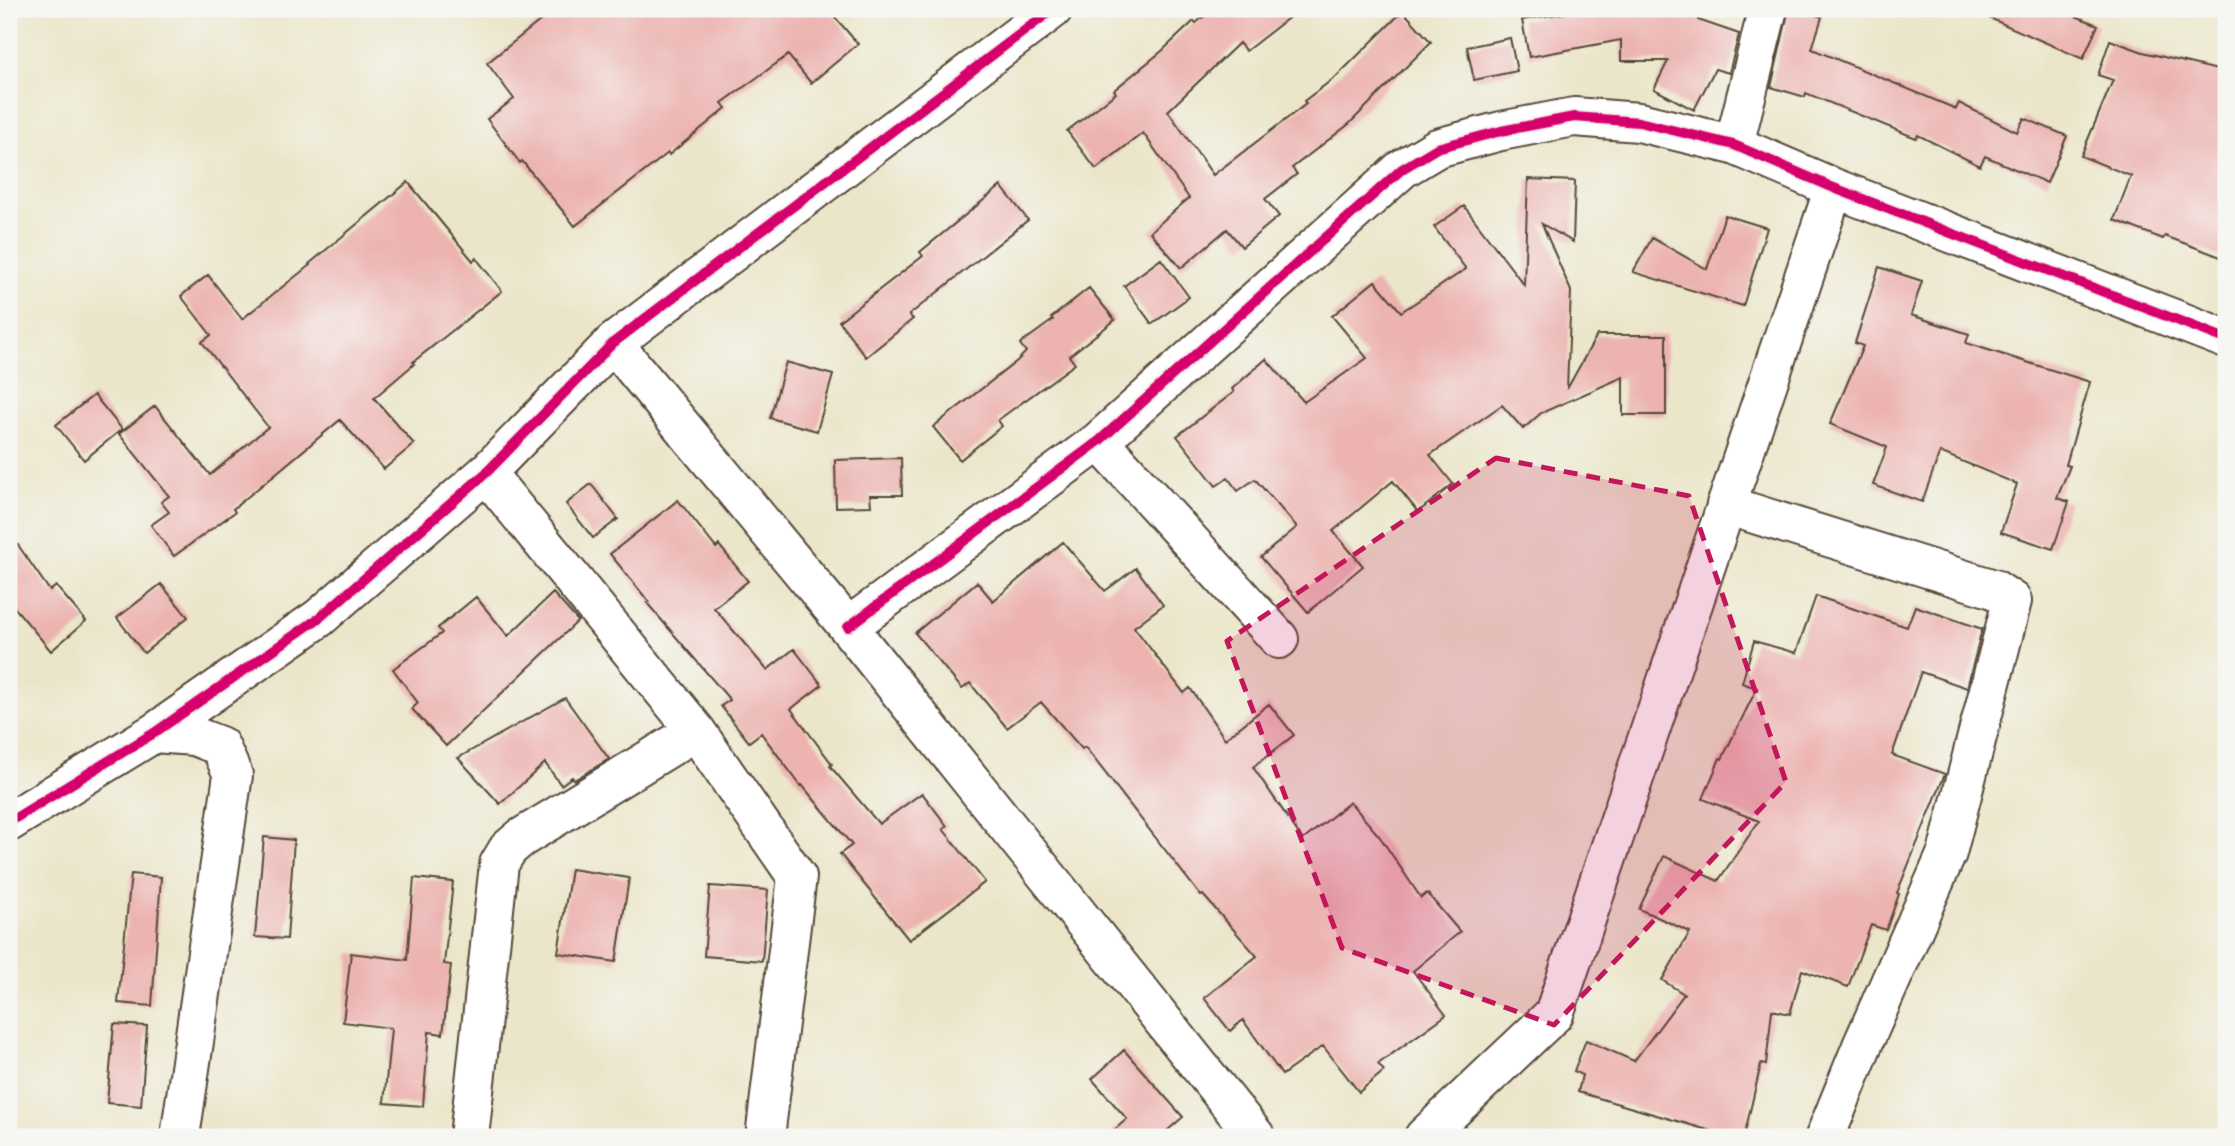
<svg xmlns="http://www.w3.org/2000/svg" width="2235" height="1146" viewBox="0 0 2235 1146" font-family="'Indie Flower',sans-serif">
  <rect width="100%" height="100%" fill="#f6f6f2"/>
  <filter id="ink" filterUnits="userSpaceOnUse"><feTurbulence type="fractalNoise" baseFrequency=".0143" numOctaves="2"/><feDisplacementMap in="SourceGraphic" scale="14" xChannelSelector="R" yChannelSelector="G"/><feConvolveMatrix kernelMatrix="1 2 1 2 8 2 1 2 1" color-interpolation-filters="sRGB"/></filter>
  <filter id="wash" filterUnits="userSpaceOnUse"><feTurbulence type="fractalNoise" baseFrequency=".00686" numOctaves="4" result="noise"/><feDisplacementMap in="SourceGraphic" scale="28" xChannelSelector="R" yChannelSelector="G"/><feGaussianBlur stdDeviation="1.57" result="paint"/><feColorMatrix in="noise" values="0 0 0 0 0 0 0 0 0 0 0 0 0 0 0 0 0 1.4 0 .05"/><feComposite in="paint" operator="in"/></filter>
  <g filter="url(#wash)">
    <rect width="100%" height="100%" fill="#ebe6ca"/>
    <g id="blocks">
      <!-- building -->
      <path fill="#ecb3b0" d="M 555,9 L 828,9 L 858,44 L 811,83 L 788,55 L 722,103 L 726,108 L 669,155 L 668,153 L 575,226 L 522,161 L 520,163 L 487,119 L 514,99 L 487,63 Z
        M 1211,9 L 1300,9 L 1246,51 L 1239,43 L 1168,111 L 1213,175 L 1306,104 L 1304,101 L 1337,76 L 1403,11 L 1431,42 L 1349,124 L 1292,168 L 1297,174 L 1265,199 L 1279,216 L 1242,247 L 1227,229 L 1181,268 L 1150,232 L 1189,198 L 1143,133 L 1096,169 L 1067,131 L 1116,93 L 1114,90 L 1162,51 L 1194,21 L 1196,23 L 1212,10 Z
        M 1589,9 L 1697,9 L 1698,20 L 1739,34 L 1729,73 L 1715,69 L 1694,110 L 1654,89 L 1668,61 L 1621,61 L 1621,40 L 1529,57 L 1522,20 Z
        M 1789,9 L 1797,9 L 1822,17 L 1812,49 L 1956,109 L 1959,103 L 2017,132 L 2024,118 L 2067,136 L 2047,183 L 1985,156 L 1980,166 L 1918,135 L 1916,138 L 1806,93 L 1805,97 L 1771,87 Z
        M 1969,9 L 2058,9 L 2098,25 L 2083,59 Z
        M 1510,38 L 1517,71 L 1474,80 L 1467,47 Z
        M 2110,40 L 2143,52 L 2226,72 L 2226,259 L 2165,236 L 2163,239 L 2114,220 L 2131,176 L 2081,156 L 2113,80 L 2098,75 Z
        M 1528,179 L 1575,181 L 1573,242 L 1542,224 L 1571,291 L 1567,389 L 1597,335 L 1666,335 L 1666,415 L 1623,415 L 1623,377 L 1541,413 L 1523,429 L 1502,405 L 1430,455 L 1453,484 L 1418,512 L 1393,481 L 1333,531 L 1363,566 L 1308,612 L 1261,557 L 1297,527 L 1255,479 L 1238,491 L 1228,478 L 1216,486 L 1177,436 L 1234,392 L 1232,389 L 1266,359 L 1304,402 L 1367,358 L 1332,316 L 1375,281 L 1401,312 L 1466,269 L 1434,227 L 1464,206 L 1524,285 Z
        M 408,182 L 473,261 L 476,258 L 502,291 L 413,362 L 414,364 L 374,398 L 414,444 L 384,469 L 340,420 L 233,509 L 235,512 L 174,556 L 151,525 L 169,512 L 161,502 L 169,496 L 119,434 L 155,406 L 210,475 L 268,427 L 202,342 L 211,335 L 181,296 L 208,275 L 242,319 L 310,265 L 309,264 Z
        M 1001,186 L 1028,220 L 909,315 L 913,319 L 866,357 L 839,321 L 923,256 L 920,252 Z
        M 1725,215 L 1767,228 L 1743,306 L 1633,272 L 1652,238 L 1707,269 Z
        M 1161,259 L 1189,297 L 1152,324 L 1124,286 Z
        M 1879,267 L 1922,281 L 1911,315 L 1969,334 L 1966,343 L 2090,382 L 2066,465 L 2070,466 L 2057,498 L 2069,502 L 2053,549 L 2001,532 L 2017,484 L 1940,452 L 1922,502 L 1873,485 L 1887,447 L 1830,424 L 1863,346 L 1855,343 Z
        M 1089,288 L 1115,320 L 1069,356 L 1075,364 L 998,420 L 1002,426 L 960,460 L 933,427 L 1017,361 L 1026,352 L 1020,344 L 1053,320 L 1051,318 Z
        M 786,362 L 833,375 L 817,431 L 770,418 Z
        M 94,395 L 122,429 L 84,460 L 56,425 Z
        M 901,458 L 902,495 L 870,495 L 871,506 L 836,507 L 835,460 Z
        M 591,484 L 618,519 L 593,538 L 566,504 Z
        M 678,500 L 716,548 L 719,545 L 748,581 L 714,608 L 767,670 L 794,649 L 822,685 L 791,709 L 832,764 L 830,766 L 879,824 L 922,793 L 947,826 L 943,829 L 985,882 L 909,940 L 840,854 L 852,845 L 802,785 L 801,786 L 761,733 L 749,742 L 721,706 L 730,700 L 647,603 L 649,602 L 610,554 Z
        M 9,532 L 50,591 L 56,586 L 86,621 L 51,651 L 9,601 Z
        M 1063,542 L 1105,591 L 1136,568 L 1163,605 L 1134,627 L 1184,693 L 1190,688 L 1225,739 L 1269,704 L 1294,735 L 1253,767 L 1303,840 L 1350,802 L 1380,837 L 1421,898 L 1427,893 L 1460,932 L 1413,971 L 1446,1015 L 1378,1064 L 1384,1071 L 1359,1092 L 1323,1046 L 1282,1075 L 1243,1020 L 1230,1031 L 1204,998 L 1257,956 L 1203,895 L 1201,896 L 1085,747 L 1082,749 L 1041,702 L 1007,728 L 970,683 L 962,689 L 915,633 L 977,582 L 993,601 Z
        M 161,584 L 188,617 L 144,653 L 117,618 Z
        M 553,593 L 578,621 L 446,746 L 412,709 L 418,703 L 393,669 L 442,633 L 438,628 L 476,597 L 508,636 Z
        M 1816,596 L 1907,627 L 1915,606 L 1982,629 L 1967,688 L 1921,672 L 1892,755 L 1945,774 L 1897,893 L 1899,894 L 1886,930 L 1871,925 L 1848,987 L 1802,970 L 1790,1014 L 1772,1010 L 1766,1065 L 1761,1064 L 1744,1137 L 1709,1137 L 1711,1131 L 1578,1092 L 1582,1075 L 1574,1071 L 1586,1040 L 1634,1061 L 1684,994 L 1662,980 L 1690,932 L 1639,909 L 1664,856 L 1718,881 L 1759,821 L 1703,799 L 1720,758 L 1722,759 L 1757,688 L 1742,683 L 1754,641 L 1796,653 Z
        M 565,698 L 609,759 L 574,780 L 572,777 L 561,785 L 545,763 L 500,804 L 458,758 Z
        M 264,837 L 294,840 L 287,939 L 255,937 Z
        M 571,869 L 629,878 L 616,962 L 558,953 Z
        M 131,874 L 161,877 L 152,1006 L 118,1003 Z
        M 414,878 L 453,882 L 444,964 L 451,965 L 443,1034 L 429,1032 L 423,1106 L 384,1103 L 391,1028 L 343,1022 L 351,953 L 407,960 Z
        M 710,886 L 768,890 L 762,961 L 704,956 Z
        M 114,1024 L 147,1026 L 141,1106 L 107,1103 Z
        M 1124,1050 L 1183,1117 L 1160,1137 L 1106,1137 L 1127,1119 L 1092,1079 Z"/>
    </g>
  </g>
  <g filter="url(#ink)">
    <use href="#blocks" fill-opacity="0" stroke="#554638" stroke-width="2"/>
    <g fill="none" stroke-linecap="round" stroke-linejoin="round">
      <defs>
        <path id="street" d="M 1734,145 L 1768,9
          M 613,343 L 848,627 L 1256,1137
          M 1099,441 L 1279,639
          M 486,473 L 696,731 L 797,877 L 765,1137
          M 1726,505 L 1994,589 L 2012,601 L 1947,853 L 1862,1046 L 1825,1137
          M 848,627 L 1099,441 L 1402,169 L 1437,148 L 1501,131 L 1574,117 L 1639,122 L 1734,145 L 1834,188 L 2226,339
          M 154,733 L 194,736 L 220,746 L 233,775 L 180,1137
          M 9,822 L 154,733 L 319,618 L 486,473 L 613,343 L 1053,9
          M 469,1137 L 499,864 L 508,849 L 521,838 L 696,731
          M 1424,1137 L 1554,1014 L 1834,188"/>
      </defs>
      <!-- street casing -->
      <use href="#street" stroke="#554638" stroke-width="42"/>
      <!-- street -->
      <use href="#street" stroke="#fff" stroke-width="38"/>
      <defs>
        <path id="cycleway" d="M 848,627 L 1099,441 L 1402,169 L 1437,148 L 1501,131 L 1574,117 L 1639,122 L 1734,145 L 1834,188 L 2226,339
          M 9,822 L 154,733 L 319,618 L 486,473 L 613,343 L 1053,9"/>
      </defs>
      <!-- cycleway casing -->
      <use href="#cycleway" stroke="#f6f6f2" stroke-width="15"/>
      <!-- cycleway -->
      <use href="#cycleway" stroke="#d6006c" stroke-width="10"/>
    </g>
  </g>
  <!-- marked area -->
  <path fill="#c2185b" fill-opacity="0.2" stroke="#c2185b" stroke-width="5" stroke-dasharray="14 9" stroke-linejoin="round" d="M 1496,458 L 1689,496 L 1786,782 L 1554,1025 L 1342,948 L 1227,641 Z"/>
  <!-- margin -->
  <rect width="2235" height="1146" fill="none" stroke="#f6f6f2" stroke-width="35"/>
</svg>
